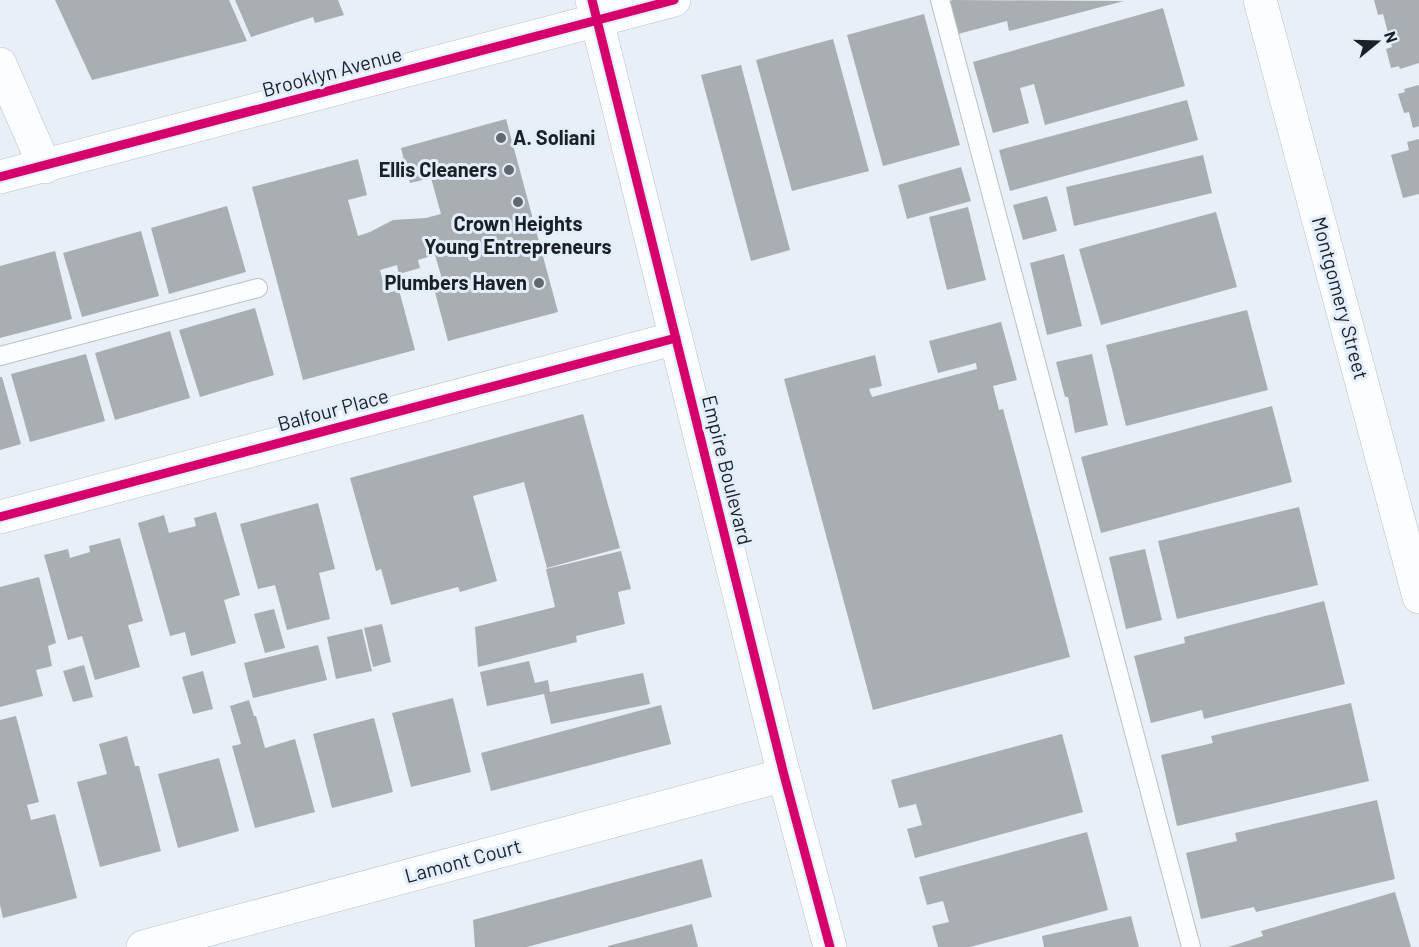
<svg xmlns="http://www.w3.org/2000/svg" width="1419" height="947" viewBox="0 0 1419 947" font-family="Barlow,sans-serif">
  <rect width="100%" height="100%" fill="#e8eff6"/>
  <!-- building -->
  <path fill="#a9aeb3" d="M 55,0 L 229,0 L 247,41 L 92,80 Z
    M 235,0 L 338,0 L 344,15 L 315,23 L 313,17 L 251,37 Z
    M 1374,0 L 1419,0 L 1419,63 L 1400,69 L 1399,66 L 1391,68 L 1386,49 L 1392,47 L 1387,29 L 1383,14 L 1378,15 Z
    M 950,1 L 953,0 L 1124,1 L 1009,31 L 1007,21 L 958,34 Z
    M 1163,8 L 1185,86 L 1045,125 L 1034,84 L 1020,88 L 1029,123 L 993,133 L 973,62 Z
    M 924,14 L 960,145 L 883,166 L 847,35 Z
    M 833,39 L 869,171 L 792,191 L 756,60 Z
    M 741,65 L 790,250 L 751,261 L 701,75 Z
    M 1419,85 L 1419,126 L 1413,128 L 1409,112 L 1404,113 L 1398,94 L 1405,92 L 1404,89 Z
    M 1187,100 L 1198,140 L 1010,191 L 999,150 Z
    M 506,119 L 558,312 L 448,341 L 432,281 L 442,279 L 435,255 L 418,260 L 420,268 L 399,274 L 397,265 L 380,270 L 386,293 L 399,290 L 415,350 L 303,380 L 252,187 L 358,159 L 367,195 L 348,200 L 358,236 L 370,232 L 393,220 L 426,218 L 441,214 L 431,178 L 410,183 L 401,148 Z
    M 1419,139 L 1419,194 L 1403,198 L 1391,155 L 1409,150 L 1407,142 Z
    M 1203,155 L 1212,193 L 1074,226 L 1066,187 Z
    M 961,167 L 971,201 L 907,219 L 898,185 Z
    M 1047,196 L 1057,231 L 1023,240 L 1013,205 Z
    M 227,206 L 246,272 L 169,294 L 151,228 Z
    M 968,207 L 986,280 L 947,290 L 929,217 Z
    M 1216,212 L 1237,287 L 1101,325 L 1079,249 Z
    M 141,231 L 159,296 L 82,317 L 63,253 Z
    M 55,251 L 72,319 L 0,338 L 0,266 Z
    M 1064,254 L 1082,326 L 1047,335 L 1030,263 Z
    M 255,308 L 274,375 L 200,397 L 179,330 Z
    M 1247,310 L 1268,390 L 1126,426 L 1106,345 Z
    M 1001,322 L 1017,380 L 993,386 L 999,410 L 1003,409 L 1070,657 L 873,710 L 784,379 L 875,355 L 882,386 L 869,389 L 872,397 L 977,369 L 976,363 L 938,373 L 929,341 Z
    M 170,331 L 190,398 L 115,420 L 95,353 Z
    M 86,354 L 105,421 L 30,442 L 11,374 Z
    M 1092,354 L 1108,425 L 1075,433 L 1068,397 L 1065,397 L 1056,362 Z
    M 0,377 L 2,377 L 21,444 L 0,450 Z
    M 1272,406 L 1292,482 L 1101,533 L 1081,457 Z
    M 583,414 L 620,548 L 547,568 L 524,482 L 473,496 L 497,581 L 460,592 L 458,587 L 391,605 L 381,569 L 376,571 L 350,478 Z
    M 318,503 L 335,569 L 319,573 L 330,619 L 287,630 L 275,585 L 258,589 L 240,524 Z
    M 1299,507 L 1318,585 L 1177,619 L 1158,541 Z
    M 216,512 L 240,595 L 224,600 L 236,643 L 191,656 L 185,632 L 170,636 L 138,523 L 164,515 L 169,533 L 196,526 L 194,518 Z
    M 120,538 L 143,621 L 128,625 L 140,667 L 95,680 L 82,636 L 68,640 L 44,555 L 68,549 L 70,558 L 90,552 L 89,546 Z
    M 1145,549 L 1162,620 L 1126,629 L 1109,557 Z
    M 621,551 L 631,589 L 618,592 L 625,624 L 576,636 L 577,642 L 478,667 L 475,627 L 555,607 L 546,569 Z
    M 39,577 L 56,643 L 48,646 L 52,666 L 36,670 L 43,696 L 0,707 L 0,587 Z
    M 1324,601 L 1345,684 L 1204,719 L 1202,710 L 1151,723 L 1134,656 L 1185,643 L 1184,637 Z
    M 274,609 L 285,648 L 265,653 L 254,614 Z
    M 382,624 L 391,662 L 373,667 L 364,628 Z
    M 362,629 L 372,671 L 336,679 L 327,637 Z
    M 318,645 L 327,680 L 253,698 L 244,663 Z
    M 529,661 L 535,683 L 548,680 L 550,692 L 643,673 L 650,704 L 551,724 L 544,694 L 487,706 L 480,672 Z
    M 84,665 L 93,697 L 73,702 L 63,671 Z
    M 203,671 L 213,709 L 193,714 L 182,677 Z
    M 453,698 L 471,772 L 411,787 L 392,713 Z
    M 249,700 L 254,716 L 256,716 L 265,748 L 295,739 L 315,812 L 255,828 L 232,746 L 241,744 L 230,706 Z
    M 1351,703 L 1369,781 L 1177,826 L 1161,755 L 1213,743 L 1211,736 Z
    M 661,705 L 671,744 L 491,791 L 481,753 Z
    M 16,716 L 39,802 L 27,805 L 31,820 L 55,814 L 77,898 L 3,918 L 0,905 L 0,720 Z
    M 374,718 L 393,792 L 332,808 L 313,734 Z
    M 1062,734 L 1083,812 L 915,858 L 907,829 L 922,825 L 916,804 L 899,808 L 891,780 Z
    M 127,736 L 135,766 L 139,766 L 161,851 L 100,867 L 77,782 L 107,774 L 99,744 Z
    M 219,758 L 239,831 L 178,848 L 158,774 Z
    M 1377,800 L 1395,879 L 1256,912 L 1254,907 L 1201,919 L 1186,853 L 1237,841 L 1235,833 Z
    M 1087,832 L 1108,910 L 970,947 L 938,947 L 932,926 L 949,922 L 943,901 L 927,905 L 919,877 Z
    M 702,859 L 712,897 L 527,947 L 475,947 L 473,920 Z
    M 1395,892 L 1411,947 L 1228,947 L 1263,936 L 1261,931 Z
    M 1131,916 L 1139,947 L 1044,947 L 1042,936 Z
    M 692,924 L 698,947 L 608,947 L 608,946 Z"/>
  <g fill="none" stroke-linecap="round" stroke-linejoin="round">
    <defs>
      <path id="service" d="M 940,0 L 1191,947
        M 0,356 L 258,288"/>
      <path id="minor" d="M 1260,0 L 1419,597
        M 0,64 L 45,167
        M 0,177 L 674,0
        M 0,517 L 676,338
        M 143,947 L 784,775"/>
      <path id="secondary" d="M 592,0 L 784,775 L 830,947"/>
    </defs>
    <!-- service casing -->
    <use href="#service" stroke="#bbc0c6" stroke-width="20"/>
    <!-- minor casing -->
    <use href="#minor" stroke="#bbc0c6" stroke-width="34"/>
    <!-- secondary casing -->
    <use href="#secondary" stroke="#bbc0c6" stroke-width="34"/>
    <!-- service -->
    <use href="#service" stroke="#fcfdfe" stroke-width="18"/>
    <!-- minor -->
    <use href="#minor" stroke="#fcfdfe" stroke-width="33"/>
    <!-- secondary -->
    <use href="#secondary" stroke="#fcfdfe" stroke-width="33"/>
    <defs>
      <path id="cycleway" d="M 592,0 L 784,775 L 830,947
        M 0,177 L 674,0
        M 0,517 L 676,338"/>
    </defs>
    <!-- cycleway casing -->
    <use href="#cycleway" stroke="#e2eefc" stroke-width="13"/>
    <!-- cycleway -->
    <use href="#cycleway" stroke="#d6006c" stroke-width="9"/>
  </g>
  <!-- markers -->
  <g fill="#63686e" stroke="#e2eefc" stroke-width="2">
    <circle cx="501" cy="138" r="6"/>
    <circle cx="509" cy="170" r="6"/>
    <circle cx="518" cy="202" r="6"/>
    <circle cx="539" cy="283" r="6"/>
  </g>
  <g text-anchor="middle" stroke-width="6" stroke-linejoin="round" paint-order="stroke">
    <!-- street labels -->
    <g font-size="20" fill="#1b2025" stroke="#e2eefc">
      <text transform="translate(332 72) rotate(-15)" y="7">Brooklyn Avenue</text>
      <text transform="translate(1340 298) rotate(75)" y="7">Montgomery Street</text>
      <text transform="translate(333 410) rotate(-15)" y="7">Balfour Place</text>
      <text transform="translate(727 470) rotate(76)" y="7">Empire Boulevard</text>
      <text transform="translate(463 861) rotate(-15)" y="7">Lamont Court</text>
    </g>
    <!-- poi labels -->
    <g font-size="20" font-weight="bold" fill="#1b2025" stroke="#e2eefc" text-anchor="end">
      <text x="513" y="145" text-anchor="start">A. Soliani</text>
      <text x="497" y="177">Ellis Cleaners</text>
      <text x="518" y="231" text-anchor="middle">Crown Heights<tspan x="518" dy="23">Young Entrepreneurs</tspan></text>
      <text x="527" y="290">Plumbers Haven</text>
    </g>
  </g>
  <!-- north arrow -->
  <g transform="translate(1377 42) rotate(71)" stroke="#e2eefc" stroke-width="4.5" paint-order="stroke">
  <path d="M0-4.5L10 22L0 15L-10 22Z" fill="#1b2025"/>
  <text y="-9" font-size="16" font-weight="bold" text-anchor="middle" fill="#1b2025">N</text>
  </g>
</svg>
